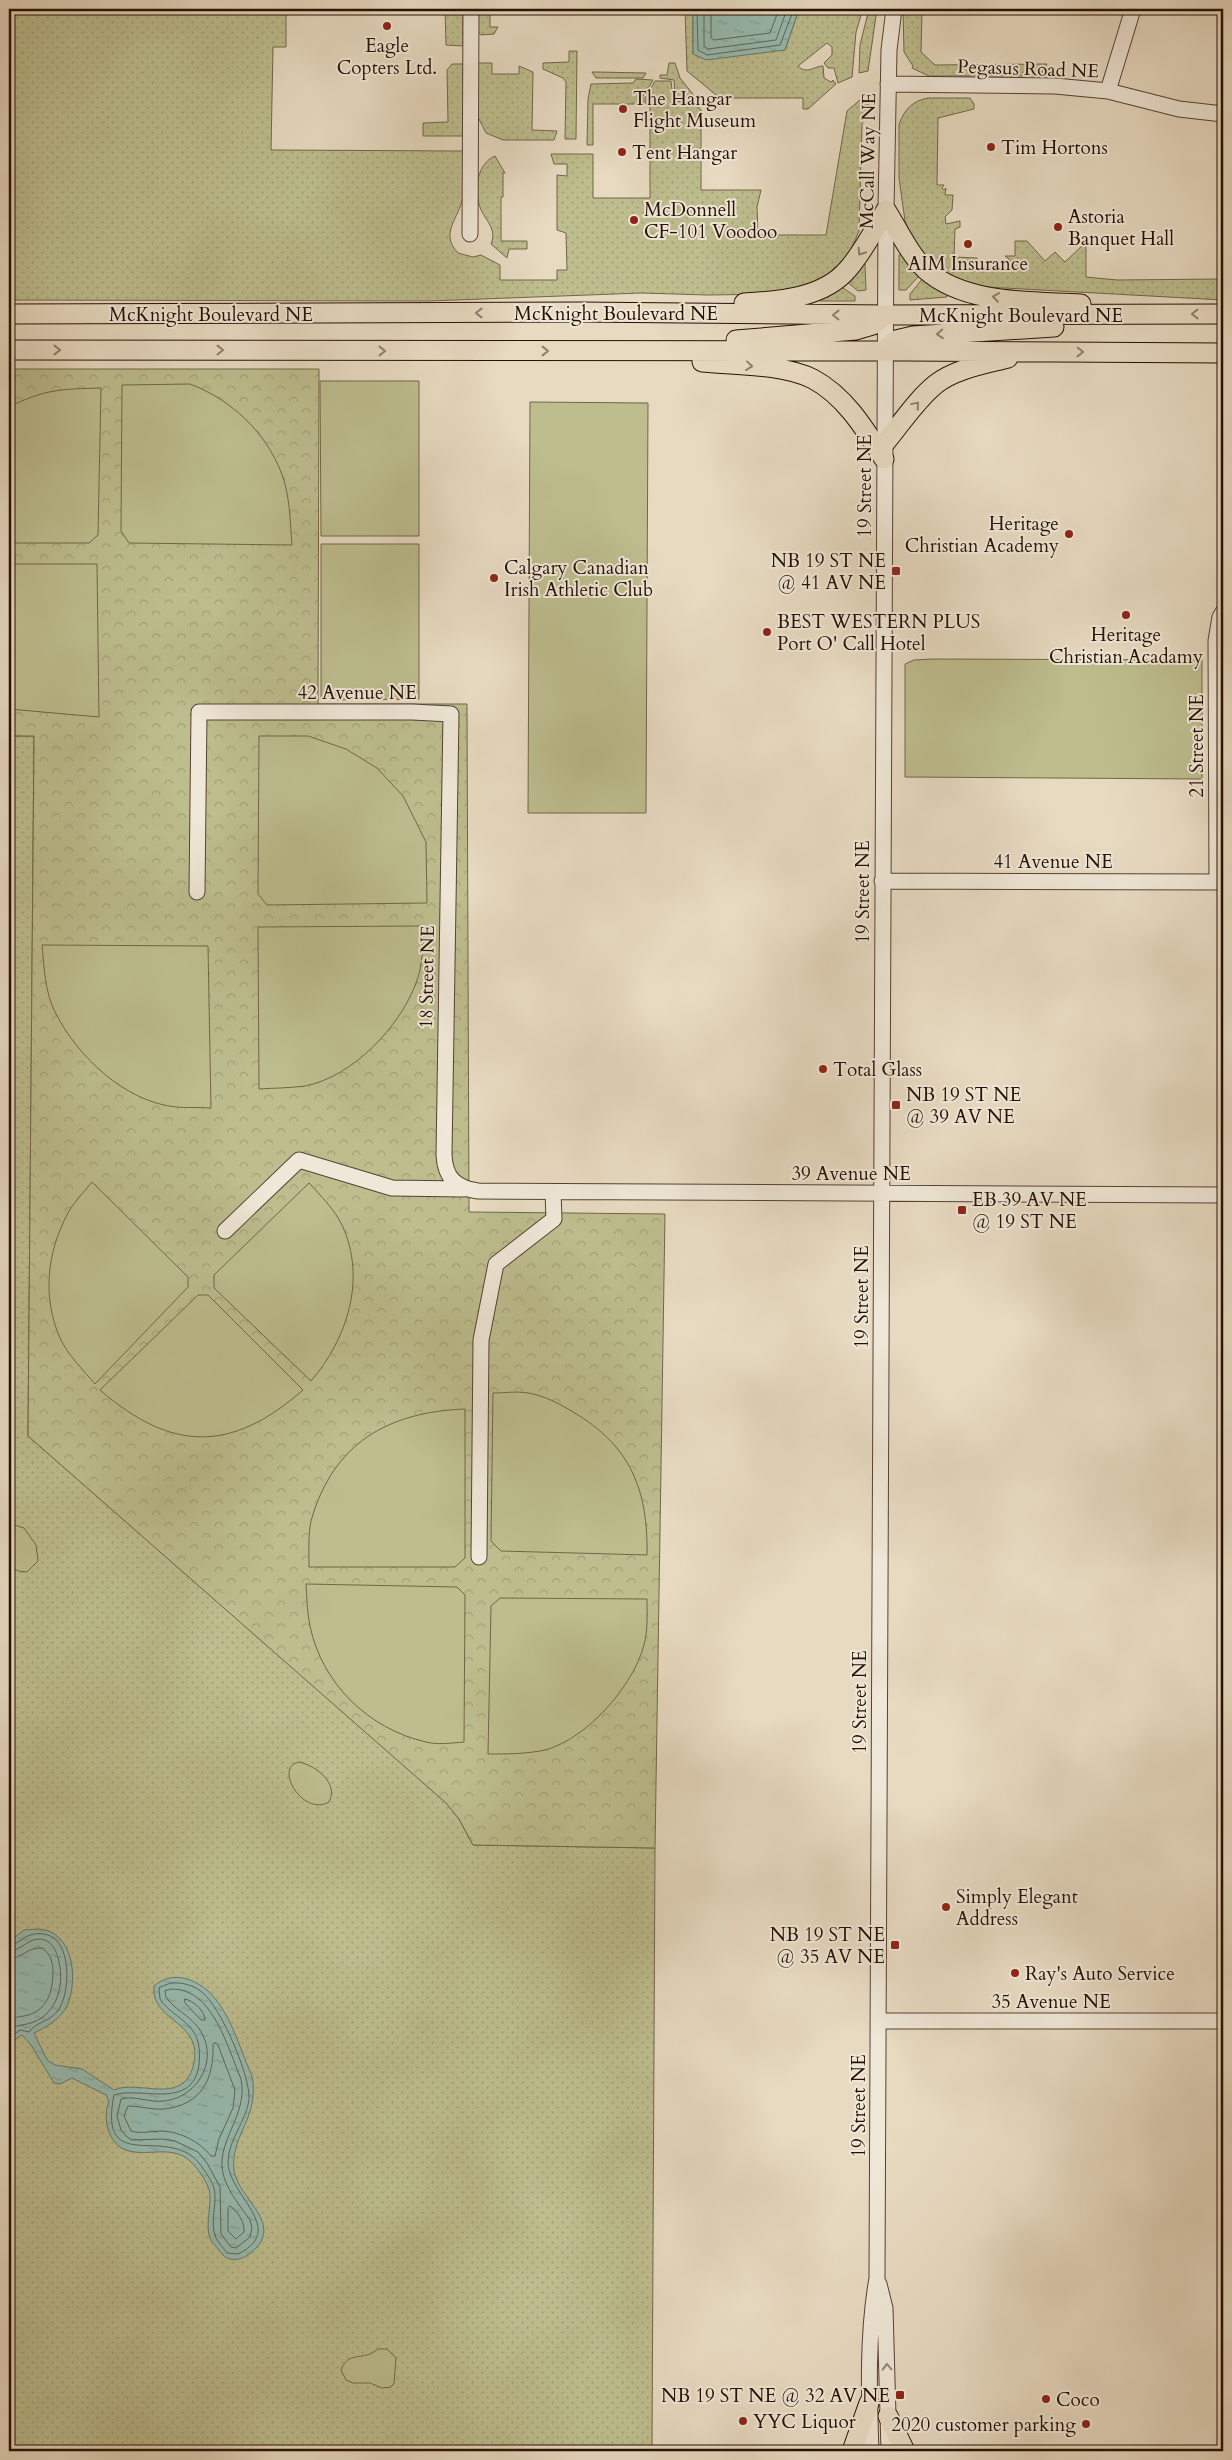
<svg xmlns="http://www.w3.org/2000/svg" width="1232" height="2460" viewBox="0 0 1232 2460" font-family="Cardo,serif">
  <defs>
    <pattern id="grass-dots" width="8" height="8" patternUnits="userSpaceOnUse" patternTransform="scale(1.25)"><rect width="8" height="8" fill="#bdbd8e"/><path d="M2 2h.1M6 6h.1" fill="none" stroke="#a2a179" stroke-width="1.8" stroke-linecap="round"/></pattern>
    <pattern id="park-crowns" width="20" height="18" patternUnits="userSpaceOnUse" patternTransform="scale(1.25)"><rect width="20" height="18" fill="#bdbd8e"/><path d="M2 6a3 3 0 1 1 6 0M12 15a3 3 0 1 1 6 0" fill="none" stroke="#a2a179"/></pattern>
    <pattern id="water-ripples" width="26" height="14" patternUnits="userSpaceOnUse" patternTransform="scale(1.25)"><rect width="26" height="14" fill="#97bbb0"/><path d="M2 4q2-2 4 0t4 0M15 11q2-2 4 0t4 0" fill="none" stroke="#82a096"/></pattern>
  </defs>
  <rect width="100%" height="100%" fill="#e7dac1"/>
  <filter id="stains"><feTurbulence type="fractalNoise" baseFrequency=".004" numOctaves="4"/><feColorMatrix values="0 0 0 0 .2 0 0 0 0 .09 0 0 0 0 .02 0 0 0 .5 -.17"/></filter>
  <radialGradient id="worn" r=".72"><stop offset=".6" stop-color="#630" stop-opacity="0"/><stop offset="1" stop-color="#630" stop-opacity=".3"/></radialGradient>
  <!-- grass -->
  <path fill="url(#grass-dots)" stroke="#726648" d="M 9,9 L 286,9 L 286,47 L 273,47 L 271,150 L 463,151 C 464,166 466,183 463,197 C 459,219 439,233 458,253 L 473,257 L 481,255 L 500,265 L 500,280 L 557,280 L 557,270 L 567,270 L 566,233 L 557,230 L 557,175 L 567,176 L 567,164 L 554,164 L 551,154 L 593,154 L 593,198 L 650,198 L 650,104 L 645,104 L 645,98 L 655,81 L 671,81 L 673,99 L 681,102 L 694,102 L 701,110 L 701,190 L 761,190 L 757,207 L 758,235 L 826,235 L 847,111 L 860,100 L 868,104 L 867,114 L 862,124 L 859,231 L 850,252 L 839,267 L 835,267 L 826,278 L 780,294 L 707,295 L 641,293 L 429,301 L 9,300 Z
    M 445,9 L 463,9 L 463,46 L 446,45 Z
    M 477,9 L 490,9 L 490,27 L 498,27 L 494,34 L 481,35 L 477,31 Z
    M 685,9 L 693,9 L 693,54 L 785,50 L 799,9 L 863,9 L 856,32 L 852,77 L 838,83 L 834,68 L 828,68 L 824,63 L 832,55 L 832,47 L 827,43 L 798,66 C 807,75 814,66 823,66 L 824,78 L 831,82 L 833,80 L 836,84 L 808,109 L 803,109 L 803,98 L 722,98 L 716,95 L 687,71 Z
    M 869,9 L 877,9 L 868,71 L 859,73 L 860,45 Z
    M 903,9 L 922,9 L 921,52 L 935,65 L 1047,64 L 1040,76 L 929,76 L 912,68 L 913,66 L 904,52 Z
    M 569,51 L 577,51 L 576,139 L 565,139 L 566,82 L 563,78 L 543,69 L 543,63 L 569,62 Z
    M 478,63 L 492,63 L 492,74 L 519,74 L 519,66 L 533,72 L 532,130 L 557,131 L 554,140 L 503,140 L 486,133 L 478,117 Z
    M 669,63 L 675,63 L 680,78 L 696,98 L 678,98 L 675,94 L 674,80 L 660,78 L 660,75 L 667,75 Z
    M 452,64 L 463,64 L 464,136 L 423,136 L 423,123 L 448,122 L 447,70 Z
    M 592,72 L 597,72 L 646,73 L 643,78 L 596,78 Z
    M 636,79 L 653,80 L 643,96 L 643,104 L 593,104 L 593,145 L 587,145 L 588,99 L 591,84 L 633,83 Z
    M 928,98 L 970,98 L 974,104 L 974,109 L 938,118 L 937,185 L 944,185 L 942,188 L 944,190 L 946,188 L 945,195 L 953,195 L 952,210 L 945,217 L 946,224 L 960,221 L 960,227 L 955,229 L 954,257 L 977,258 L 978,266 L 1009,268 L 1010,260 L 1005,256 L 1015,256 L 1015,241 L 1027,241 L 1045,261 L 1055,252 L 1065,262 L 1086,242 L 1086,277 L 1117,280 L 1223,279 L 1223,300 L 986,287 L 947,276 L 928,263 L 911,237 L 905,221 L 899,178 L 899,124 C 905,109 912,101 928,98 Z
    M 495,156 L 505,173 L 503,173 L 503,197 L 501,197 L 501,241 L 527,241 L 527,249 L 509,249 L 507,258 L 491,244 C 498,227 483,220 479,204 C 475,187 477,164 495,156 Z
    M 904,253 L 920,275 L 906,290 L 899,290 L 899,255 Z
    M 860,263 L 865,264 L 866,290 L 858,291 L 845,280 Z
    M 923,278 L 948,292 L 947,297 L 910,300 L 910,294 Z
    M 840,286 L 855,296 L 855,301 L 820,301 L 819,296 Z
    M 9,736 L 34,736 L 28,1436 L 447,1803 L 459,1819 L 473,1845 L 655,1848 L 652,2448 L 9,2448 Z"/>
  <!-- park -->
  <path fill="url(#park-crowns)" stroke="#726648" d="M 9,369 L 319,369 L 318,704 L 467,704 L 469,1212 L 665,1214 L 655,1848 L 473,1845 L 459,1819 L 446,1803 L 28,1436 L 34,736 L 9,736 Z"/>
  <!-- pitch -->
  <path fill="#bdbd8e" stroke="#726648" d="M 320,381 L 419,381 L 419,536 L 321,536 Z
    M 190,384 C 230,399 265,431 281,472 C 290,494 290,521 292,545 L 129,543 L 121,531 L 122,385 Z
    M 101,388 L 98,535 L 89,543 L 9,543 L 9,407 C 45,389 62,389 101,388 Z
    M 530,402 L 648,403 L 646,813 L 528,813 Z
    M 321,544 L 419,544 L 419,699 L 321,700 Z
    M 9,564 L 97,564 L 99,717 L 9,709 Z
    M 932,659 L 1202,660 L 1202,779 L 905,777 L 905,664 L 914,660 Z
    M 259,736 L 308,736 L 346,749 L 377,768 L 403,796 L 426,842 L 427,903 L 267,905 L 258,894 Z
    M 423,926 C 423,944 423,966 416,983 C 400,1027 352,1077 305,1086 C 290,1088 274,1088 259,1089 L 258,927 Z
    M 42,945 L 208,946 L 211,1108 C 199,1107 187,1108 176,1107 C 125,1102 77,1056 55,1012 C 45,992 44,967 42,945 Z
    M 92,1182 L 188,1277 L 188,1287 L 95,1384 C 83,1370 68,1355 60,1338 C 42,1297 47,1252 68,1213 C 74,1202 84,1192 92,1182 Z
    M 309,1183 C 321,1196 334,1209 342,1225 C 367,1279 347,1339 311,1381 L 214,1288 L 214,1275 Z
    M 198,1295 L 208,1295 L 303,1390 C 231,1453 172,1452 100,1390 Z
    M 493,1393 C 504,1393 517,1391 528,1393 C 543,1395 560,1404 573,1412 C 631,1446 648,1490 647,1555 L 501,1551 L 491,1541 Z
    M 465,1409 L 465,1558 L 455,1567 L 309,1567 C 309,1552 308,1535 311,1521 C 333,1443 388,1412 465,1409 Z
    M 14,1525 L 24,1528 L 36,1545 L 38,1561 L 27,1572 L 18,1571 L 9,1565 L 9,1527 Z
    M 306,1584 L 457,1587 L 465,1595 L 464,1742 C 452,1743 437,1745 426,1742 C 369,1729 322,1684 310,1626 C 307,1613 307,1598 306,1584 Z
    M 500,1598 L 647,1599 C 647,1614 648,1630 644,1645 C 633,1686 587,1739 545,1750 C 526,1754 507,1754 488,1754 L 491,1606 Z
    M 299,1762 C 317,1766 339,1784 329,1802 C 303,1817 273,1767 299,1762 Z
    M 378,2349 L 387,2349 L 396,2358 L 394,2383 L 391,2387 L 382,2388 L 370,2383 L 353,2383 L 346,2380 L 341,2370 C 347,2355 355,2358 367,2355 C 371,2354 375,2351 378,2349 Z"/>
  <!-- water -->
  <path fill="url(#water-ripples)" stroke="#6a776b" d="M 693,9 L 799,9 L 785,50 L 706,60 L 693,54 Z
    M 38,1929 C 73,1930 79,1979 67,2006 C 60,2019 47,2027 34,2033 L 47,2060 L 55,2065 L 82,2069 L 114,2090 C 138,2079 182,2106 193,2067 C 206,2021 150,2022 154,1986 C 162,1979 172,1976 183,1978 C 225,1987 236,2041 252,2076 C 260,2118 230,2135 234,2170 C 238,2200 289,2225 248,2255 C 242,2259 234,2261 227,2258 C 223,2256 222,2254 219,2250 C 217,2247 214,2245 212,2242 C 203,2227 213,2206 209,2189 C 207,2183 202,2175 198,2170 C 178,2141 153,2157 129,2151 C 108,2146 102,2118 109,2101 L 106,2095 L 72,2078 L 60,2084 L 54,2083 L 31,2045 L 22,2035 L 9,2044 L 9,1942 L 24,1930 Z"/>
  <g fill="none" stroke-linecap="round" stroke-linejoin="round">
    <!-- shore -->
    <path stroke="#5e665a" stroke-width="1" d="M 697,9 L 698,50 L 707,55 L 780,45 L 794,9
      M 704,9 L 704,46 L 708,49 L 776,40 L 787,9
      M 711,9 L 711,38 L 714,40 L 770,33 L 779,9
      M 9,1945 C 22,1944 25,1931 44,1934 C 73,1938 71,1995 57,2012 C 49,2021 35,2023 29,2032 L 20,2030 L 9,2038
      M 9,1951 C 22,1951 30,1935 45,1940 C 53,1943 58,1954 59,1962 C 65,1988 55,2018 27,2024 C 19,2026 16,2025 9,2030
      M 9,1959 C 22,1958 28,1947 42,1948 C 50,1953 53,1962 53,1971 C 53,1992 47,2012 24,2016 C 18,2017 14,2017 9,2021
      M 171,1983 C 182,1982 194,1985 203,1993 C 221,2008 251,2077 249,2100 C 246,2121 229,2139 228,2161 C 227,2195 289,2229 238,2254 L 227,2253 C 224,2248 218,2243 216,2238 C 209,2222 218,2203 214,2188 C 212,2181 206,2173 202,2167 C 171,2120 97,2180 114,2095 C 141,2086 192,2111 199,2065 C 200,2053 200,2041 193,2031 C 184,2018 168,2012 160,1999 L 159,1988 Z
      M 172,1989 C 213,1988 228,2049 241,2079 C 249,2116 213,2143 224,2177 C 229,2193 241,2207 250,2220 L 252,2228 L 250,2237 L 236,2248 L 231,2247 L 221,2234 L 220,2187 L 207,2163 L 198,2152 L 175,2141 L 162,2139 L 132,2140 L 127,2137 L 121,2130 L 117,2116 L 121,2099 C 134,2095 150,2103 164,2101 C 200,2097 221,2056 197,2026 C 188,2015 173,2008 166,1997 L 165,1991 Z
      M 185,1999 C 194,2001 205,2011 205,2020 L 201,2020 L 185,2003 Z
      M 215,2043 L 218,2045 L 235,2090 L 233,2108 L 219,2139 L 215,2156 L 211,2156 C 200,2142 181,2132 163,2131 C 152,2131 141,2134 131,2131 L 124,2116 L 128,2106 C 140,2106 152,2110 164,2109 C 201,2105 214,2080 213,2045 Z
      M 230,2206 C 238,2211 245,2223 244,2232 L 236,2239 L 228,2231 L 228,2208 Z"/>
    <defs>
      <path id="minor" d="M 888,84 L 1055,86 L 1108,91 L 1179,109 L 1223,114
        M 1108,91 L 1133,9
        M 470,234 L 471,9
        M 882,881 L 1223,882
        M 1217,882 L 1216,641 L 1220,617 L 1223,612
        M 197,892 L 199,712 L 412,712 L 451,714 L 444,1155 C 445,1178 456,1188 478,1191 L 1223,1195
        M 225,1231 L 299,1160 L 392,1188 L 464,1189
        M 479,1557 L 481,1340 L 496,1264 L 554,1219 L 553,1192
        M 878,2021 L 1223,2021
        M 879,2284 L 885,2308 L 889,2451
        M 871,2451 C 869,2394 867,2335 877,2278 L 886,210 L 889,50 L 894,9"/>
      <path id="major" d="M 744,303 C 779,301 824,298 848,269 C 863,252 874,230 886,210 C 898,229 909,254 926,270 C 966,305 1032,301 1081,304
        M 9,314 L 580,312 L 885,315 L 1223,314
        M 736,340 L 856,330 L 873,325 L 884,316
        M 9,350 L 905,351 L 1223,353
        M 885,350 L 896,340 L 913,336 L 1054,327
        M 702,362 C 734,365 784,364 813,379 C 845,396 865,429 884,459
        M 885,443 C 901,424 916,400 936,384 C 955,369 985,364 1008,358
        M 888,2416 L 905,2451
        M 852,2451 L 869,2403"/>
    </defs>
    <!-- minor casing -->
    <use href="#minor" stroke="#564232" stroke-width="17"/>
    <!-- major casing -->
    <use href="#major" stroke="#261003" stroke-width="21"/>
    <!-- minor -->
    <use href="#minor" stroke="#efe7d7" stroke-width="15"/>
    <!-- major -->
    <use href="#major" stroke="#e7dac1" stroke-width="19"/>
  </g>
  <!-- one-way arrows -->
  <defs><path id="oneway-chevron" d="M-2-3.5L2.5 0L-2 3.5" fill="none" stroke-width="1.6" stroke-linecap="round" stroke-linejoin="round" transform="scale(1.25)"/></defs>
  <g stroke="#907f6c">
    <use href="#oneway-chevron" transform="translate(861 252) rotate(122)"/>
    <use href="#oneway-chevron" transform="translate(996 297) rotate(-172)"/>
    <use href="#oneway-chevron" transform="translate(479 313) rotate(180)"/>
    <use href="#oneway-chevron" transform="translate(1195 314) rotate(179)"/>
    <use href="#oneway-chevron" transform="translate(836 315) rotate(-179)"/>
    <use href="#oneway-chevron" transform="translate(940 334) rotate(176)"/>
    <use href="#oneway-chevron" transform="translate(57 350)"/>
    <use href="#oneway-chevron" transform="translate(220 350)"/>
    <use href="#oneway-chevron" transform="translate(382 351)"/>
    <use href="#oneway-chevron" transform="translate(545 351)"/>
    <use href="#oneway-chevron" transform="translate(1080 352) rotate(1)"/>
    <use href="#oneway-chevron" transform="translate(749 366) rotate(6)"/>
    <use href="#oneway-chevron" transform="translate(916 405) rotate(-50)"/>
  </g>
  <use stroke="#958678" href="#oneway-chevron" transform="translate(887 2367) rotate(-92)"/>
  <!-- markers -->
  <g fill="#8f2418" stroke="#efe7d7" stroke-width="2">
    <circle cx="387" cy="26" r="5"/>
    <circle cx="623" cy="109" r="5"/>
    <circle cx="991" cy="147" r="5"/>
    <circle cx="622" cy="152" r="5"/>
    <circle cx="634" cy="220" r="5"/>
    <circle cx="1058" cy="227" r="5"/>
    <circle cx="968" cy="244" r="5"/>
    <circle cx="1069" cy="534" r="5"/>
    <rect x="891" y="566" width="10" height="10" rx="2.5"/>
    <circle cx="494" cy="578" r="5"/>
    <circle cx="1126" cy="615" r="5"/>
    <circle cx="767" cy="632" r="5"/>
    <circle cx="823" cy="1069" r="5"/>
    <rect x="891" y="1100" width="10" height="10" rx="2.5"/>
    <rect x="957" y="1205" width="10" height="10" rx="2.5"/>
    <circle cx="946" cy="1907" r="5"/>
    <rect x="890" y="1940" width="10" height="10" rx="2.5"/>
    <circle cx="1015" cy="1973" r="5"/>
    <rect x="895" y="2390" width="10" height="10" rx="2.5"/>
    <circle cx="1046" cy="2399" r="5"/>
    <circle cx="743" cy="2421" r="5"/>
    <circle cx="1086" cy="2424" r="5"/>
  </g>
  <g text-anchor="middle" stroke-width="4" stroke-linejoin="round" paint-order="stroke">
    <!-- poi labels -->
    <g font-size="19" fill="#261003" stroke="#efe7d7" text-anchor="start">
      <text x="387" y="52" text-anchor="middle">Eagle<tspan x="387" dy="22">Copters Ltd.</tspan></text>
      <text x="633" y="105">The Hangar<tspan x="633" dy="22">Flight Museum</tspan></text>
      <text x="1001" y="154">Tim Hortons</text>
      <text x="632" y="159">Tent Hangar</text>
      <text x="644" y="216">McDonnell<tspan x="644" dy="22">CF-101 Voodoo</tspan></text>
      <text x="1068" y="223">Astoria<tspan x="1068" dy="22">Banquet Hall</tspan></text>
      <text x="968" y="270" text-anchor="middle">AIM Insurance</text>
      <text x="1059" y="530" text-anchor="end">Heritage<tspan x="1059" dy="22">Christian Academy</tspan></text>
      <text x="886" y="567" text-anchor="end">NB 19 ST NE<tspan x="886" dy="22">@ 41 AV NE</tspan></text>
      <text x="504" y="574">Calgary Canadian<tspan x="504" dy="22">Irish Athletic Club</tspan></text>
      <text x="777" y="628">BEST WESTERN PLUS<tspan x="777" dy="22">Port O' Call Hotel</tspan></text>
      <text x="1126" y="641" text-anchor="middle">Heritage<tspan x="1126" dy="22">Christian Acadamy</tspan></text>
      <text x="833" y="1076">Total Glass</text>
      <text x="906" y="1101">NB 19 ST NE<tspan x="906" dy="22">@ 39 AV NE</tspan></text>
      <text x="972" y="1206">EB 39 AV NE<tspan x="972" dy="22">@ 19 ST NE</tspan></text>
      <text x="956" y="1903">Simply Elegant<tspan x="956" dy="22">Address</tspan></text>
      <text x="885" y="1941" text-anchor="end">NB 19 ST NE<tspan x="885" dy="22">@ 35 AV NE</tspan></text>
      <text x="1025" y="1980">Ray's Auto Service</text>
      <text x="890" y="2402" text-anchor="end">NB 19 ST NE @ 32 AV NE</text>
      <text x="1056" y="2406">Coco</text>
      <text x="753" y="2428">YYC Liquor</text>
      <text x="1076" y="2431" text-anchor="end">2020 customer parking</text>
    </g>
    <!-- street labels -->
    <g font-size="19" fill="#261003" stroke="#efe7d7">
      <text transform="translate(1028 68) rotate(2)" y="7">Pegasus Road NE</text>
      <text transform="translate(867 161) rotate(-89)" y="7">McCall Way NE</text>
      <text x="616" y="320">McKnight Boulevard NE</text>
      <text x="211" y="321">McKnight Boulevard NE</text>
      <text x="1021" y="322">McKnight Boulevard NE</text>
      <text transform="translate(864 486) rotate(-90)" y="7">19 Street NE</text>
      <text x="357" y="699">42 Avenue NE</text>
      <text transform="translate(1196 746) rotate(-90)" y="7">21 Street NE</text>
      <text x="1053" y="868">41 Avenue NE</text>
      <text transform="translate(862 892) rotate(-90)" y="7">19 Street NE</text>
      <text transform="translate(426 977) rotate(-89)" y="7">18 Street NE</text>
      <text x="851" y="1180">39 Avenue NE</text>
      <text transform="translate(861 1297) rotate(-90)" y="7">19 Street NE</text>
      <text transform="translate(859 1702) rotate(-90)" y="7">19 Street NE</text>
      <text x="1051" y="2008">35 Avenue NE</text>
      <text transform="translate(858 2106) rotate(-90)" y="7">19 Street NE</text>
    </g>
  </g>
  <!-- margin -->
  <rect width="1232" height="2460" fill="none" stroke="#e7dac1" stroke-width="30"/>
  <rect x="10" y="10" width="1212" height="2440" fill="none" stroke="#261003" stroke-width="2.5"/>
  <rect x="15" y="15" width="1202" height="2430" fill="none" stroke="#261003"/>
  <rect width="100%" height="100%" filter="url(#stains)"/>
  <rect width="100%" height="100%" fill="url(#worn)"/>
</svg>
